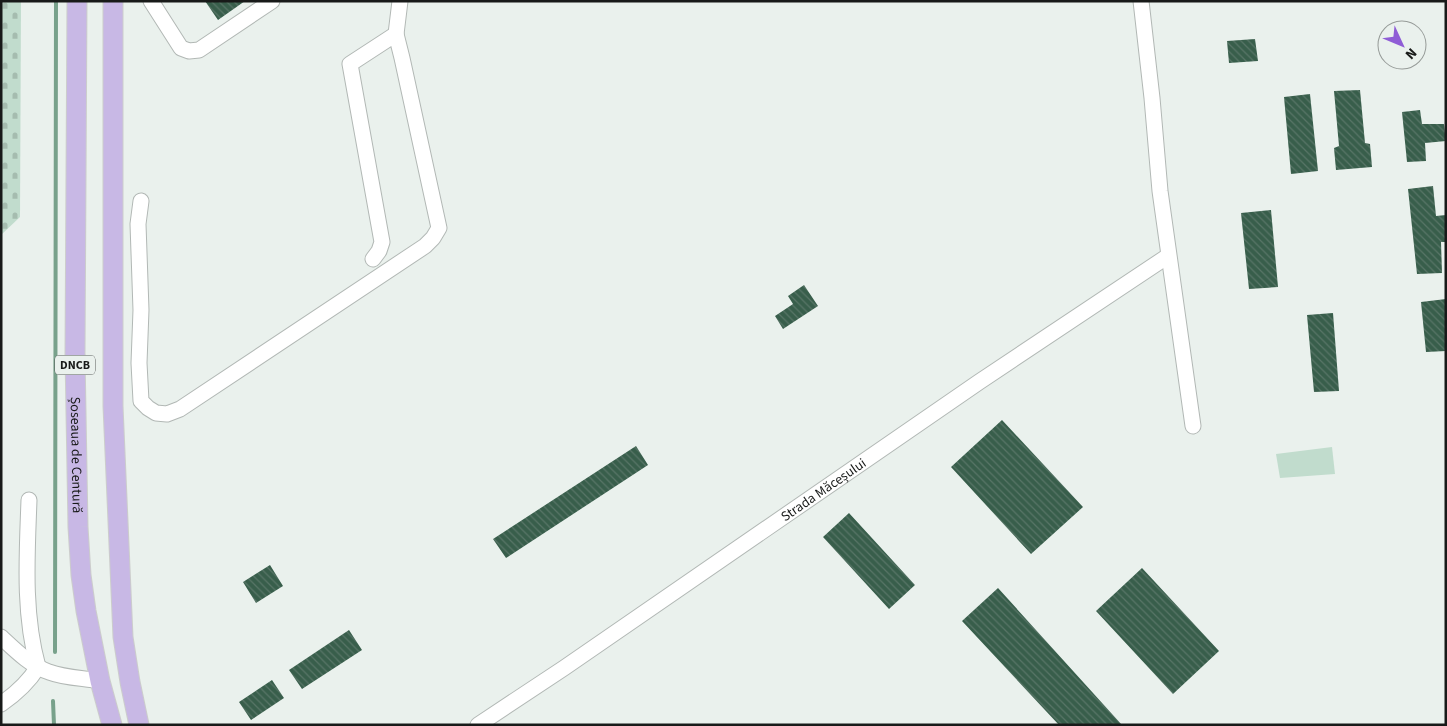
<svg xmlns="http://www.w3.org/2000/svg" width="1447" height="726" viewBox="0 0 1447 726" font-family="'Source Sans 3',sans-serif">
  <defs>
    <pattern id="cemetery-stones" width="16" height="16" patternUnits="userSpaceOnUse" patternTransform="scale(1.25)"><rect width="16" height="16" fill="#c1dccd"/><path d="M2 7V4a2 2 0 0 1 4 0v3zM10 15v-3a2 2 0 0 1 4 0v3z" fill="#a5bcaf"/></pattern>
    <pattern id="building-back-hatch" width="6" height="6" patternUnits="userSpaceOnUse" patternTransform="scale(1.25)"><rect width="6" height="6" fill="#385e4b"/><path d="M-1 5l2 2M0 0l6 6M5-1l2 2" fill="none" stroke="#587567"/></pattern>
  </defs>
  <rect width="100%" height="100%" fill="#eaf1ed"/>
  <!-- cemetery -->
  <path fill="url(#cemetery-stones)" d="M 1,1 L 21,1 L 20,217 L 1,235 Z"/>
  <!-- pitch -->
  <path fill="#c1dccd" d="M 1332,447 L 1335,474 L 1280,478 L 1276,454 Z"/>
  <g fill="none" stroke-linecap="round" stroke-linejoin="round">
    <!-- stream -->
    <path stroke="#78a18b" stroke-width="4" d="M 55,652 L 56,1
      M 53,701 L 54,725"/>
  </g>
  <!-- building -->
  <path fill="url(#building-back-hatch)" d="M 205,1 L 245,1 L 218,20 Z
    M 1255,39 L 1258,61 L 1229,63 L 1227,41 Z
    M 1360,90 L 1365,143 L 1370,144 L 1372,167 L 1336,170 L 1334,148 L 1339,146 L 1334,91 Z
    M 1310,94 L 1318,171 L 1291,174 L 1284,97 Z
    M 1420,110 L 1422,124 L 1444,124 L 1446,141 L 1425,143 L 1426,161 L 1407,162 L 1402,112 Z
    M 1433,186 L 1436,216 L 1446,215 L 1446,242 L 1441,242 L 1442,273 L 1417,274 L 1408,189 Z
    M 1271,210 L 1278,287 L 1249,289 L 1241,213 Z
    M 804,285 L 818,306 L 783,329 L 775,316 L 793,304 L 788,296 Z
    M 1446,299 L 1446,351 L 1426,352 L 1421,302 Z
    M 1333,313 L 1339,391 L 1314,392 L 1307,315 Z
    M 1002,420 L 1083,507 L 1031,554 L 951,467 Z
    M 636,446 L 648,465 L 506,558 L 493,539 Z
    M 849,513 L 915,585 L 889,609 L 823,537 Z
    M 270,565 L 283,586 L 256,603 L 243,582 Z
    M 1142,568 L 1219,651 L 1173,694 L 1096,611 Z
    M 998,588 L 1122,725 L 1059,725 L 962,621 Z
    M 349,630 L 362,650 L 302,689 L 289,670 Z
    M 272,680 L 284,698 L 251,720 L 239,702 Z"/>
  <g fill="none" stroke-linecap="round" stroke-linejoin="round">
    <defs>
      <g id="minor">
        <path d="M 151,1 L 181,48 L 189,51 L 199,50 L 272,1"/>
        <path d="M 1141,1 L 1152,98 L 1160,191 L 1193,426"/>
        <path d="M 396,34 L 400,1"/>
        <path d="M 141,201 L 138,224 L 141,310 L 139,363 L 141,401 L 148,408 L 156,413 L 167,414 L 180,409 L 425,246 L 433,238 L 439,228 L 402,58 L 396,34 L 350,64 L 382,242 L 379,251 L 373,259"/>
        <path d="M 1,637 C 15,650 31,666 49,672 C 65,678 83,678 100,681"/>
        <path d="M 1,704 C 17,693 28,683 38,667 C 23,613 27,556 29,500"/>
        <path id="s1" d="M 478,725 L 564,668 L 979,382 L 1168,256"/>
      </g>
      <g id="major">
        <path id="s2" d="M 77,1 L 75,355 L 78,527 L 81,575 L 86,611 L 100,681 L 112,725"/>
        <path d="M 113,1 L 113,406 L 123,637 L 130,682 L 139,725"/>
      </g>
    </defs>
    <!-- minor casing -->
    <use href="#minor" stroke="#b2b8b5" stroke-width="17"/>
    <!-- major casing -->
    <use href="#major" stroke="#cccdcc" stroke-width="21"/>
    <!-- minor -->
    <use href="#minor" stroke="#fff" stroke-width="15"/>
    <!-- major -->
    <use href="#major" stroke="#c8b8e5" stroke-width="19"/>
  </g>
  <g text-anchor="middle" stroke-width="5" stroke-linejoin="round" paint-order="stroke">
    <!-- shield labels -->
    <rect fill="#eaf1ed" stroke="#575a59" stroke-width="1" x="55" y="355.5" width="40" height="19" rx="4"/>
    <g font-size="12" font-weight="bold" fill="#181a19">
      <text x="75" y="369">DNCB</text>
    </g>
    <!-- street labels -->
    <g font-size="14" fill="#181a19" stroke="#eaf1ed">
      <text dy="5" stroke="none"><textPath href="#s2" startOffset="454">Șoseaua de Centură</textPath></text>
      <text dy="5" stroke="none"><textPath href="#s1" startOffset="418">Strada Măceșului</textPath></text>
    </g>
  </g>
  <!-- border -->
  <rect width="1447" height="726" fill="none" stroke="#181a19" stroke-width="5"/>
  <!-- north arrow -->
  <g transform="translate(1402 45) rotate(134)"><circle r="24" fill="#eaf1ed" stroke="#969b98"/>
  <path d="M0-4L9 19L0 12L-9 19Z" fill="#8f5dd6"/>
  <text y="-8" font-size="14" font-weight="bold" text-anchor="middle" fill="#181a19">N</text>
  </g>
</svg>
